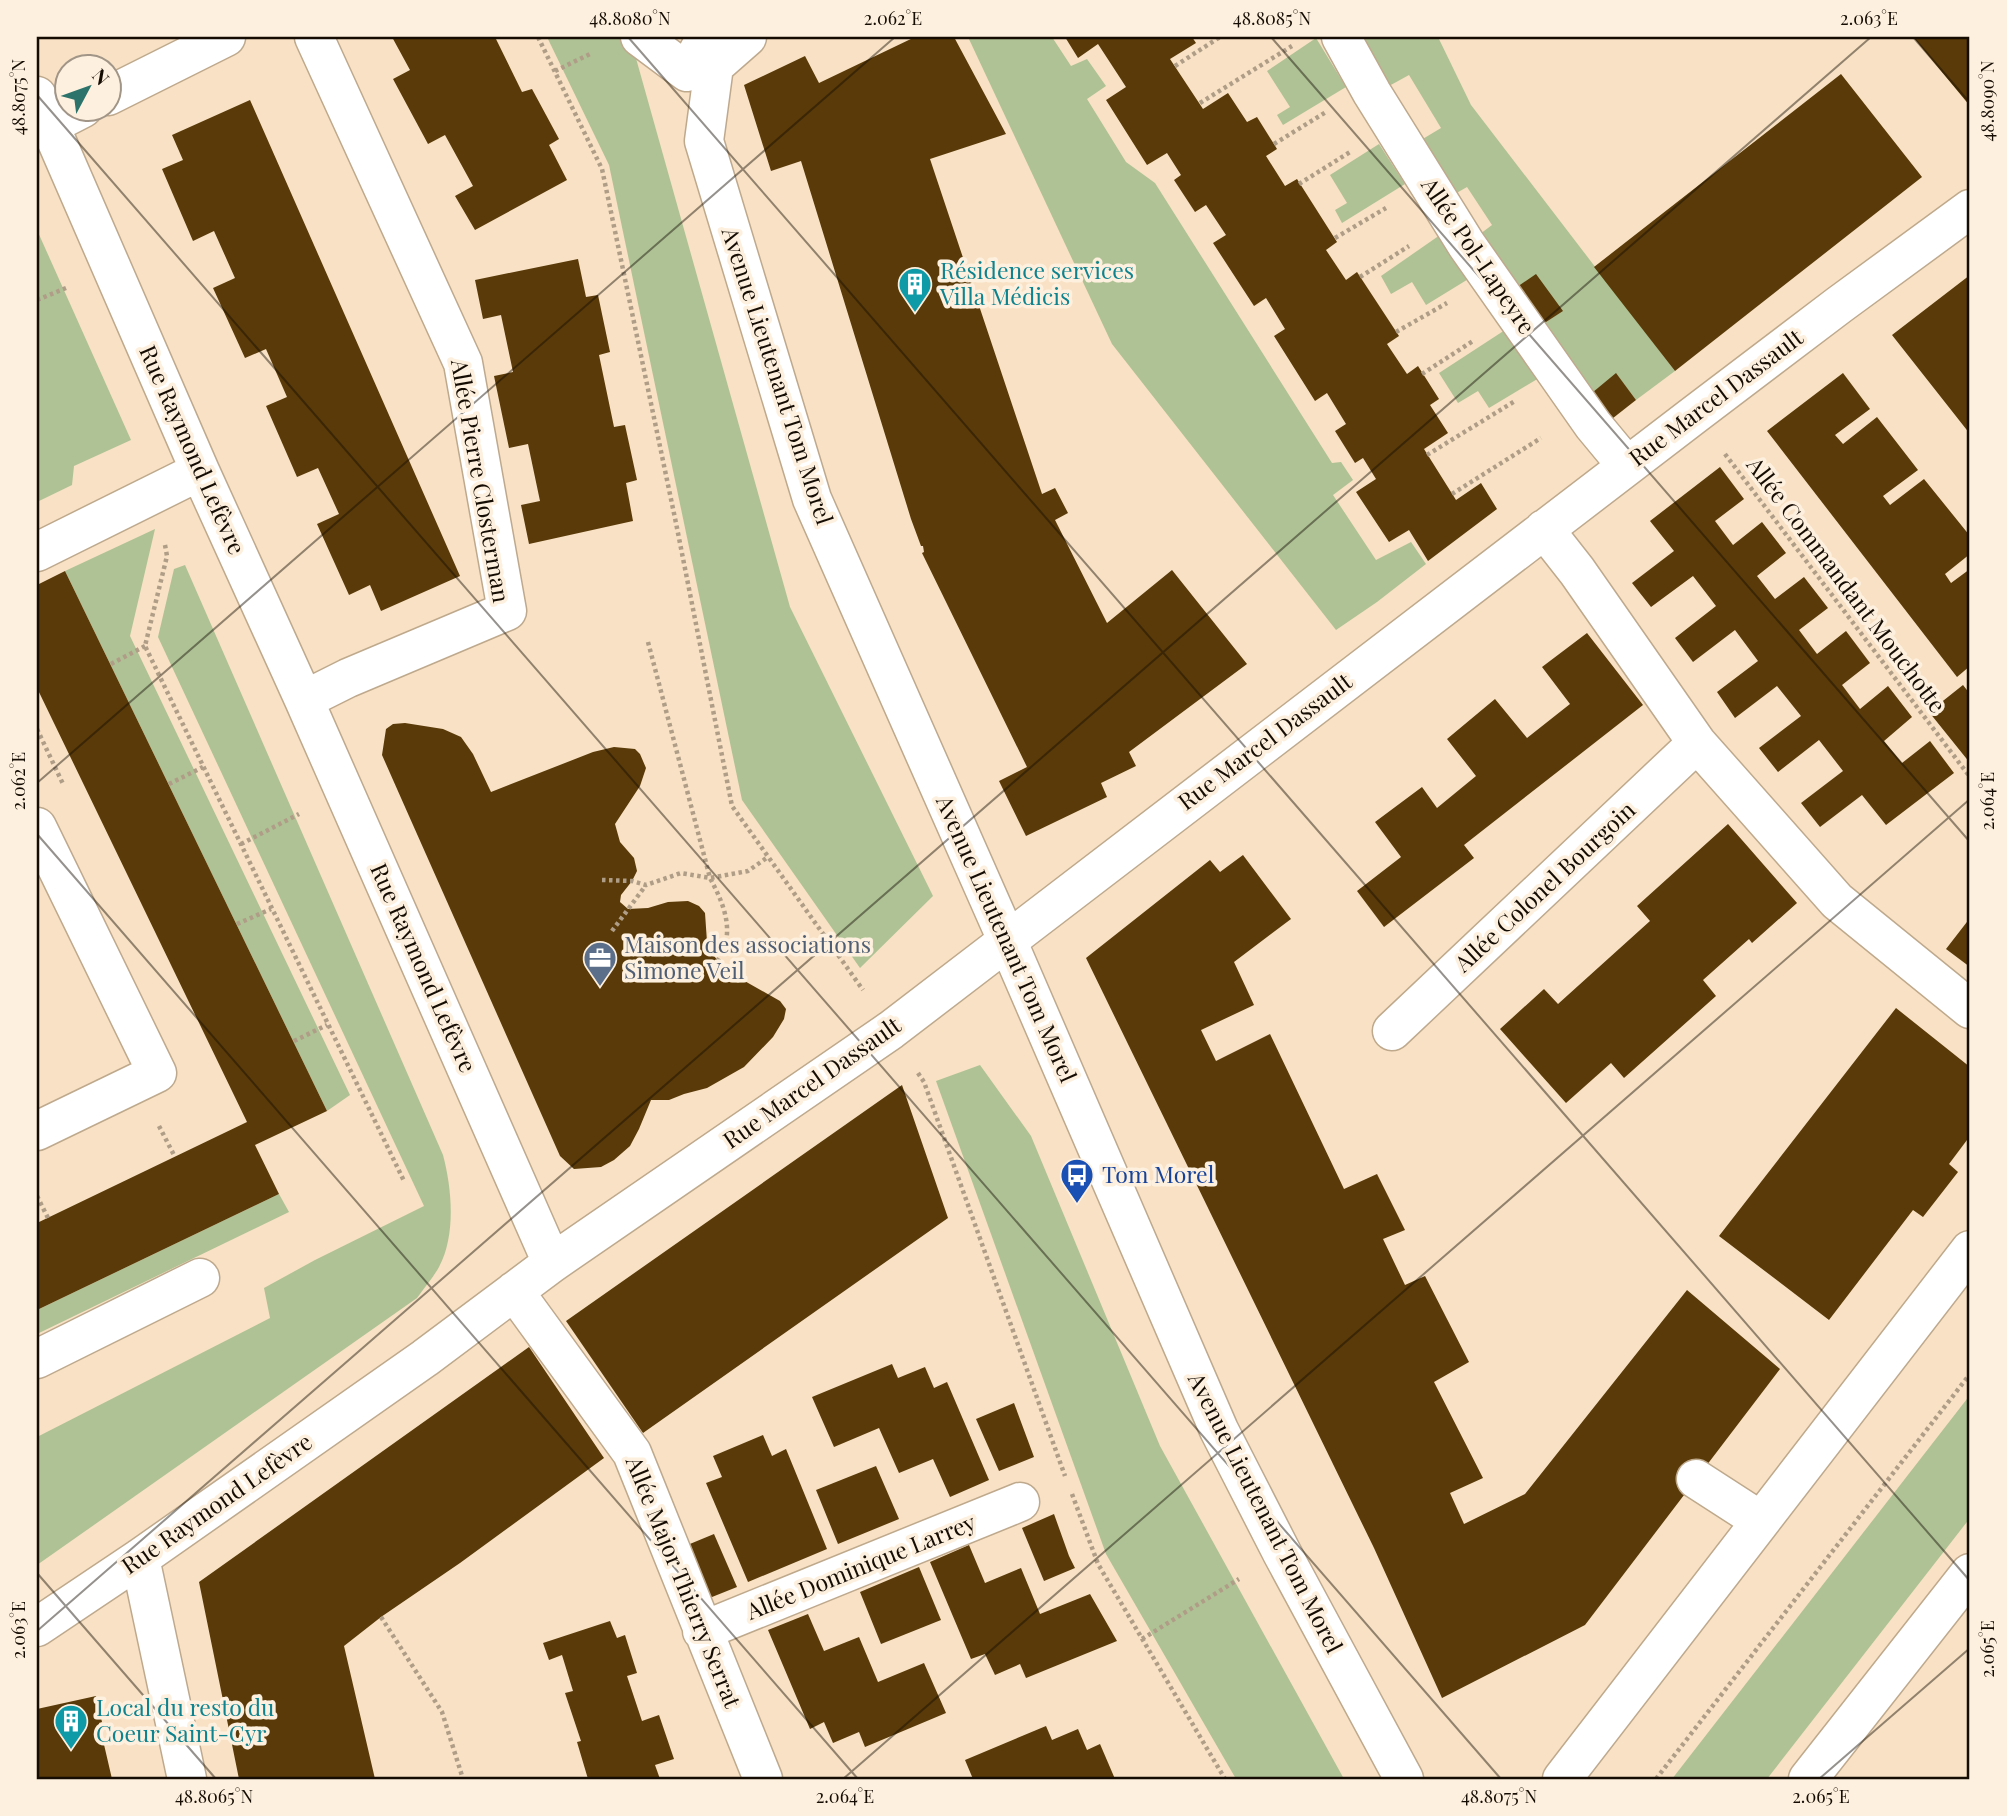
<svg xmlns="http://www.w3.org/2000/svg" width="2007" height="1816" viewBox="0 0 2007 1816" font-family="'Playfair Display',serif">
  <rect width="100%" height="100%" fill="#f8e1c4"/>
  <!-- green -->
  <path fill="#afc295" d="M 547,37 L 630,37 L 790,607 L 933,896 L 860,968 L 742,800 L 609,165 Z
    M 968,37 L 1052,37 L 1071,66 L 1087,59 L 1106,86 L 1087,99 L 1126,162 L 1155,183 L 1332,463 L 1341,462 L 1353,480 L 1333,495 L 1376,560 L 1411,542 L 1426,564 L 1377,602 L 1336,630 L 1112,344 Z
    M 1370,37 L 1438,37 L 1471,105 L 1675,371 L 1636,400 L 1616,374 L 1587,397 L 1543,324 L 1562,311 L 1517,287 L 1480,234 L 1492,225 L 1467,187 L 1453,195 L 1421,140 L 1441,128 L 1409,75 L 1389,86 L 1363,40 Z
    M 1316,38 L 1346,87 L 1283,125 L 1277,115 L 1290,107 L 1267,71 Z
    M 1379,144 L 1405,184 L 1342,223 L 1335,210 L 1347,203 L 1330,175 Z
    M 37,230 L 131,440 L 74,466 L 72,485 L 37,502 Z
    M 1440,235 L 1470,278 L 1426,305 L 1412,282 L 1391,294 L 1381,276 Z
    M 1505,330 L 1539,378 L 1489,408 L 1478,391 L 1458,403 L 1439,373 Z
    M 155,529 L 130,636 L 350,1095 L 327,1111 L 65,571 Z
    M 185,565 L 443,1155 C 452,1189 456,1235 439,1267 C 433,1278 424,1288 417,1298 L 37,1565 L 37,1437 L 270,1318 L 264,1288 L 315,1260 L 424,1206 L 158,637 L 174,569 Z
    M 980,1065 L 1031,1136 L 1160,1446 L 1344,1779 L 1236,1779 L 1106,1554 L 936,1081 Z
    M 279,1194 L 289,1212 L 37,1334 L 37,1310 Z
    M 1970,1395 L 1970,1518 L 1767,1779 L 1672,1779 Z"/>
  <!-- building -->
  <path fill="#593a08" d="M 392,37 L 495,37 L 522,92 L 532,89 L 559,139 L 549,145 L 567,180 L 475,230 L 455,196 L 473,186 L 445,135 L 428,144 L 393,79 L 410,70 Z
    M 915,37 L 954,37 L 1006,134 L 930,159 L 1042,494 L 1055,488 L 1068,513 L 1055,520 L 1107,623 L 1172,570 L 1247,664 L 1129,752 L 1136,766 L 1101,783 L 1107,797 L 1026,836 L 999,781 L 1027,767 L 922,553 L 924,552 L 923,546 L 921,546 L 911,519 L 801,161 L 771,171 L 744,85 L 805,56 L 819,83 Z
    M 1065,37 L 1192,37 L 1196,43 L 1170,59 L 1203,109 L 1228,93 L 1247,122 L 1257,117 L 1277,149 L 1266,156 L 1285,186 L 1297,179 L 1337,242 L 1326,250 L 1346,280 L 1357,272 L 1399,336 L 1387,344 L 1407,374 L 1418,366 L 1439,399 L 1430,405 L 1448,433 L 1424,449 L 1456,500 L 1481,483 L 1497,509 L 1428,561 L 1409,530 L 1389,542 L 1356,492 L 1376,479 L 1363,458 L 1355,463 L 1335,431 L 1346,424 L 1327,393 L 1315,401 L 1274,336 L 1285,329 L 1266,298 L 1254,306 L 1213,243 L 1226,235 L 1206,205 L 1195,212 L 1174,180 L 1181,175 L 1167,153 L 1147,165 L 1106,100 L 1126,87 L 1098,44 L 1078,58 Z
    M 1913,37 L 1970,37 L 1970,106 Z
    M 1841,74 L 1922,177 L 1675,371 L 1594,267 Z
    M 250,100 L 460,576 L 381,611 L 370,585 L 349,595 L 317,524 L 339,514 L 318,468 L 297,477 L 266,406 L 287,397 L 266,349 L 245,358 L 213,288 L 235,278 L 214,231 L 193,241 L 162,169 L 183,160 L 172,135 Z
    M 578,259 L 586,297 L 598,295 L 610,352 L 599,355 L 614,427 L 625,425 L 637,480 L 626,483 L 633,521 L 529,544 L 521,505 L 540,501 L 528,444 L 509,448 L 494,376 L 513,372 L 501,315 L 483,319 L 475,280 Z
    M 1536,274 L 1563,311 L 1543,324 L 1517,287 Z
    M 1970,275 L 1970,434 L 1892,335 Z
    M 1616,373 L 1636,400 L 1608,422 L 1587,397 Z
    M 1843,373 L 1870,409 L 1835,435 L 1843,444 L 1877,417 L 1918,470 L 1883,496 L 1890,505 L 1924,479 L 1970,536 L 1970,554 L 1945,574 L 1951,583 L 1970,569 L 1970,666 L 1957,677 L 1767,431 Z
    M 1720,467 L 1744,499 L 1715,521 L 1733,545 L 1762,522 L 1786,553 L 1757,576 L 1775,599 L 1804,577 L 1828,608 L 1799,630 L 1817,654 L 1846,631 L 1870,663 L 1842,685 L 1860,709 L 1888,686 L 1912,717 L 1884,741 L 1902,763 L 1930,741 L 1954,773 L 1886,825 L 1862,795 L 1820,827 L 1801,803 L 1843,771 L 1819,740 L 1778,772 L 1759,748 L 1801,716 L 1777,686 L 1735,718 L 1717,692 L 1758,661 L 1735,630 L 1693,662 L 1675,638 L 1716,606 L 1693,576 L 1651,607 L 1632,583 L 1674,551 L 1650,521 Z
    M 65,571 L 327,1111 L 255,1145 L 279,1194 L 37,1310 L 37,1223 L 247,1122 L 37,688 L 37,585 Z
    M 1587,633 L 1643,705 L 1464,845 L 1474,858 L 1384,927 L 1357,891 L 1401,857 L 1375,822 L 1422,787 L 1437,808 L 1476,776 L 1447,739 L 1495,699 L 1527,738 L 1570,704 L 1542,667 Z
    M 1963,685 L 1970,694 L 1970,763 L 1929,712 Z
    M 405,723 L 443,729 L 461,737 L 473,754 L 491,792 L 593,752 L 614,747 L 635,749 L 640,754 L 646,768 L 640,786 L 615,824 L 620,842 L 634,858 L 637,871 L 632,881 L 621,895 L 620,902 L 628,909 L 648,908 L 668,902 L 688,901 L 699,906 L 705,913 L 707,942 L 714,956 L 727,971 L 780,1001 L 786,1009 L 784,1019 L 773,1037 L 744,1067 L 707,1088 L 684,1094 L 669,1100 L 651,1100 L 639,1129 L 630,1146 L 614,1160 L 601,1167 L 574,1169 L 560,1156 L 409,816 L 382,755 L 386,729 L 393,724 Z
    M 1728,824 L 1797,903 L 1752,943 L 1749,939 L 1703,980 L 1716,996 L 1624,1078 L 1611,1063 L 1566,1103 L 1500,1029 L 1544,989 L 1558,1004 L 1650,921 L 1637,906 Z
    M 1243,855 L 1291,919 L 1234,962 L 1254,1005 L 1201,1030 L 1216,1061 L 1270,1034 L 1344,1189 L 1377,1174 L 1405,1230 L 1383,1239 L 1405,1285 L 1425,1276 L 1469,1362 L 1434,1382 L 1483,1478 L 1450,1493 L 1464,1524 L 1525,1494 L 1687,1290 L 1780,1369 L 1585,1625 L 1442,1698 L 1374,1548 L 1086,958 L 1210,860 L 1220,872 Z
    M 1970,918 L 1970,967 L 1946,949 Z
    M 1896,1008 L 1970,1067 L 1970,1136 L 1949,1164 L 1958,1172 L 1923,1217 L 1913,1210 L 1829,1320 L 1719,1236 Z
    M 902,1085 L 948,1218 L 643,1433 L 566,1321 Z
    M 529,1347 L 604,1458 L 460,1563 L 381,1617 L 344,1646 L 375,1779 L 239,1779 L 199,1582 Z
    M 892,1364 L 898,1378 L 925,1367 L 934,1388 L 947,1382 L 989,1480 L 950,1497 L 933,1459 L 899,1473 L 879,1428 L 834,1447 L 812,1397 Z
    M 1014,1403 L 1034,1457 L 999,1471 L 976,1419 Z
    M 763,1435 L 772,1456 L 786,1449 L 827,1549 L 748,1582 L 706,1483 L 722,1477 L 713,1456 Z
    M 876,1466 L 899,1519 L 838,1544 L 816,1490 Z
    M 1054,1514 L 1069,1556 L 1075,1568 L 1044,1581 L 1022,1528 Z
    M 714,1534 L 737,1587 L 707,1599 L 685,1546 Z
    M 969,1545 L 985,1583 L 1021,1568 L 1040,1614 L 1090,1594 L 1117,1641 L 1026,1678 L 1020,1664 L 995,1675 L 985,1654 L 971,1659 L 930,1562 Z
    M 919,1567 L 941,1620 L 881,1644 L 860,1592 Z
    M 808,1614 L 824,1651 L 859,1637 L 878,1682 L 924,1663 L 946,1713 L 865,1747 L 859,1732 L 833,1743 L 824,1722 L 810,1729 L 768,1630 Z
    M 610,1621 L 617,1638 L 625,1635 L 637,1673 L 627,1676 L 642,1721 L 659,1715 L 674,1759 L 655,1765 L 660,1779 L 588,1779 L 577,1742 L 581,1741 L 565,1693 L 573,1691 L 562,1655 L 549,1660 L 543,1643 Z
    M 96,1696 L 102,1722 L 99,1723 L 112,1779 L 37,1779 L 37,1709 Z
    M 1046,1726 L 1052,1740 L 1078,1729 L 1087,1750 L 1100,1744 L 1115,1779 L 973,1779 L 965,1760 Z"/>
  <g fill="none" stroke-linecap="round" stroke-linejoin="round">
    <defs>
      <path id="minor" d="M 640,37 L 687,72 L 706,37
        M 747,37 L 714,66 L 704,141 L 812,499 L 1007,940 L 1219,1430 L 1282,1553 L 1404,1779
        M 1341,37 L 1372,93 L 1466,244 L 1593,425 L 1627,466
        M 37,96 L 200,471 L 304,700 L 552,1263
        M 108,96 L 226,37
        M 50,125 L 83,108
        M 1544,529 L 1577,571 L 1697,743 L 1837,901 L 1970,1009
        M 37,552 L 200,471
        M 304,700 L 348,678 L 507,611 L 463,363 L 314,37
        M 37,827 L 157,1073 L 37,1131
        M 1392,1031 L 1697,743
        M 514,1291 L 632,1453 L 763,1779
        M 37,1359 L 200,1278
        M 1696,1479 L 1761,1521
        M 140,1558 L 187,1779
        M 37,1627 L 140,1558 L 425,1358 L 552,1263 L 891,1030 L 1694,415 L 1839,305 L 1970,209
        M 702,1631 L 1020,1502
        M 1562,1779 L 1970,1250
        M 1808,1779 L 1970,1573"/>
    </defs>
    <!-- minor casing -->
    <use href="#minor" stroke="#bfa98d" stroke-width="41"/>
    <!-- path -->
    <path stroke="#af9d87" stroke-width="4.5" stroke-dasharray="3.5 3.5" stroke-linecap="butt" d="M 538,37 L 602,169 L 676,523 L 732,806 L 863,990
      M 1175,66 L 1220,37
      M 555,71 L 592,53
      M 1200,103 L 1292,46
      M 1274,144 L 1326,112
      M 1299,184 L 1350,152
      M 1335,238 L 1386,208
      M 1360,277 L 1409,246
      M 37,300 L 66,288
      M 1396,332 L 1447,303
      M 1422,374 L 1473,341
      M 1725,454 L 1970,777
      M 1427,455 L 1515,401
      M 1452,494 L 1541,438
      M 165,545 L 167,556 L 145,646 L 404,1181
      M 648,642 L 710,878 C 724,904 736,933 718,960
      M 111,664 L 145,646
      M 37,729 L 63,784
      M 169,784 L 203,767
      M 241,844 L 299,814
      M 602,880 L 632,881 L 646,885 L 681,873 L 710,878 L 748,871 L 768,857
      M 237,924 L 271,909
      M 612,931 L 646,885
      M 294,1041 L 327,1025
      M 918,1073 L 924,1082 L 1065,1476
      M 159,1126 L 175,1157
      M 37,1196 L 48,1218
      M 1072,1494 L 1098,1564 L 1225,1779
      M 381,1617 L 442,1712 L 463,1779
      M 1142,1639 L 1239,1579
      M 1656,1779 L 1970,1374"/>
    <!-- minor -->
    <use href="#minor" stroke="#fff" stroke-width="38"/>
  </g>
  <!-- ticks -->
  <path fill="none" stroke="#150d04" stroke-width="2" stroke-opacity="0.45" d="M 628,37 L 1970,1581M 1271,37 L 1970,842M 1913,37 L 1970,103M 37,95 L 1501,1779M 37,783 L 895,37M 37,834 L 858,1779M 37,1573 L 216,1779M 37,1631 L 1871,37M 843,1779 L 1970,799M 1819,1779 L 1970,1648"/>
  <!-- icons -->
  <defs>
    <symbol id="building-pin" viewBox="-11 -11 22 30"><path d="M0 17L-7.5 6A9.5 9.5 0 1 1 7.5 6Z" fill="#0f9aa8" stroke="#fef0de"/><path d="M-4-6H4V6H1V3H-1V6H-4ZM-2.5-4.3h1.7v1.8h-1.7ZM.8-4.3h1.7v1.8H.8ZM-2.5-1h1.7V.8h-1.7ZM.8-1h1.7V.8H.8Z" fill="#fff"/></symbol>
    <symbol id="office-pin" viewBox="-11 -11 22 30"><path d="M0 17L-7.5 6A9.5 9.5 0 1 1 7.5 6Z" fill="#5c6f8a" stroke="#fef0de"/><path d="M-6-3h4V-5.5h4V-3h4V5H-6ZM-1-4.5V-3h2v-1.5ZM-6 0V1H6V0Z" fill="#fff"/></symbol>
    <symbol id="bus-pin" viewBox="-11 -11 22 30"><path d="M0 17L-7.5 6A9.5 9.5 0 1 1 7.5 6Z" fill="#1a4fb4" stroke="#fef0de"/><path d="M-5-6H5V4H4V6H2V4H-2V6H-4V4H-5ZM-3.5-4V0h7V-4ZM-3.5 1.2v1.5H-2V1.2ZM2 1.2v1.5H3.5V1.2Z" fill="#fff"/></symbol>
  </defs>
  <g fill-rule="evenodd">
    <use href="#building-pin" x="896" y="265" width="38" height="52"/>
    <use href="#office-pin" x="581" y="939" width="38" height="52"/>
    <use href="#bus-pin" x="1058" y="1156" width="38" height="52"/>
    <use href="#building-pin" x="52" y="1702" width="38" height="52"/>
  </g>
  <g text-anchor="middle" stroke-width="7" stroke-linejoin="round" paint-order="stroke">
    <!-- street labels -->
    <g font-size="23" fill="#150d04" stroke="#fef0de">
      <text transform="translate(1478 256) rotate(56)" y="8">Allée Pol-Lapeyre</text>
      <text transform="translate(777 376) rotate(72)" y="8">Avenue Lieutenant Tom Morel</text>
      <text transform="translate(1716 398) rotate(-37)" y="8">Rue Marcel Dassault</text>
      <text transform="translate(192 450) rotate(66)" y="8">Rue Raymond Lefèvre</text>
      <text transform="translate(480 481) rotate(80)" y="8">Allée Pierre Closterman</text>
      <text transform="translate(1846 585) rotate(53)" y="8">Allée Commandant Mouchotte</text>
      <text transform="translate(1265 742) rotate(-37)" y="8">Rue Marcel Dassault</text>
      <text transform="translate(1545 887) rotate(-43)" y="8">Allée Colonel Bourgoin</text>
      <text transform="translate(1006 939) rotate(66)" y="8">Avenue Lieutenant Tom Morel</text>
      <text transform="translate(423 968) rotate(66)" y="8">Rue Raymond Lefèvre</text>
      <text transform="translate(812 1083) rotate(-35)" y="8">Rue Marcel Dassault</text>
      <text transform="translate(217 1504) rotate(-35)" y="8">Rue Raymond Lefèvre</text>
      <text transform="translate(1265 1513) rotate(63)" y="8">Avenue Lieutenant Tom Morel</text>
      <text transform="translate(861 1567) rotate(-22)" y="8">Allée Dominique Larrey</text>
      <text transform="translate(683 1582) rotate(68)" y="8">Allée Major Thierry Serrat</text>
    </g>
    <!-- culture labels -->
    <g font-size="23" fill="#0d838f" stroke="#fef0de" text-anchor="start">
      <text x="940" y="279">Résidence services<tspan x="940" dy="26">Villa Médicis</tspan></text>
      <text x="96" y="1716">Local du resto du<tspan x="96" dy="26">Coeur Saint-Cyr</tspan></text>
    </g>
    <!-- service labels -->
    <g font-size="23" fill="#4e5e75" stroke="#fef0de" text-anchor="start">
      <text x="624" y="953">Maison des associations<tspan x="624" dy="26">Simone Veil</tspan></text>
    </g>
    <!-- transit labels -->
    <g font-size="23" fill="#164399" stroke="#fef0de" text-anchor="start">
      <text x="1102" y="1183">Tom Morel</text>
    </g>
  </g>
  <!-- border -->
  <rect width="2007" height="1816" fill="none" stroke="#fef0de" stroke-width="77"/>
  <!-- north arrow -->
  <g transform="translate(88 88) rotate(49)"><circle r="33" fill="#fef0de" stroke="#a19587" stroke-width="2"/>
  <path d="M0-5L12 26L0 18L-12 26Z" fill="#2c736b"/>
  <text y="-10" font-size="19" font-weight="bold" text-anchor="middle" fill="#150d04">N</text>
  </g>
  <rect x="38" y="38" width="1930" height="1740" fill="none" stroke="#150d04" stroke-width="2.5"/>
  <g font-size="18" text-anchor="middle" fill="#150d04">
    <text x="630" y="25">48.8080°N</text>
    <text x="893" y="25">2.062°E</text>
    <text x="1272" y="25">48.8085°N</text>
    <text x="1869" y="25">2.063°E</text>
    <text transform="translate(19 97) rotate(-90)" y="6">48.8075°N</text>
    <text transform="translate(1988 101) rotate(-90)" y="6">48.8090°N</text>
    <text transform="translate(19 781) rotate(-90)" y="6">2.062°E</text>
    <text transform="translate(1988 801) rotate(-90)" y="6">2.064°E</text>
    <text transform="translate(19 1630) rotate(-90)" y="6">2.063°E</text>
    <text transform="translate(1988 1649) rotate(-90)" y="6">2.065°E</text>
    <text x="214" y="1803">48.8065°N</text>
    <text x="845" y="1803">2.064°E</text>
    <text x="1499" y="1803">48.8075°N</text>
    <text x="1821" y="1803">2.065°E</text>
  </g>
</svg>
